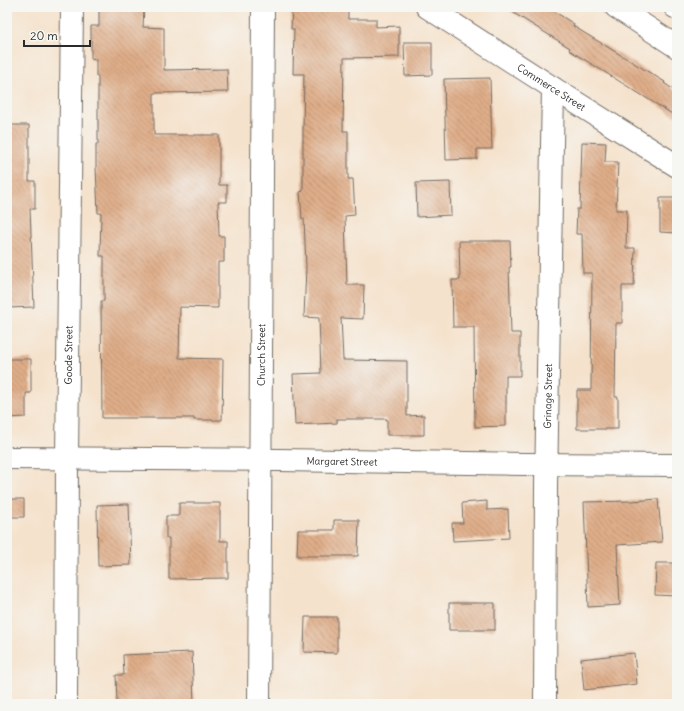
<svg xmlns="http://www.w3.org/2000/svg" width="684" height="711" viewBox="0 0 684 711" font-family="Delius,sans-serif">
  <defs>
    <pattern id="building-back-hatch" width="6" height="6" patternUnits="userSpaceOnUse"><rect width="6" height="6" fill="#dfad89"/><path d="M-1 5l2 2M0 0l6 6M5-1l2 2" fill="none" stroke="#b58d70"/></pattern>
  </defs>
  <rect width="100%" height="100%" fill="#f6f6f2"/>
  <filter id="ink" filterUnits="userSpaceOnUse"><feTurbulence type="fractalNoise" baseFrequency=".025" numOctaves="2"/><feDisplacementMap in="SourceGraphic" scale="8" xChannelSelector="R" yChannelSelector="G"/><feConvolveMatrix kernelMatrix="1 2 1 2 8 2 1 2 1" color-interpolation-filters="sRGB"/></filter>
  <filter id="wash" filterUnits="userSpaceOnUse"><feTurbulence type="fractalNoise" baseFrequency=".012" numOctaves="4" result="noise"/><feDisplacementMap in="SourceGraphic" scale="16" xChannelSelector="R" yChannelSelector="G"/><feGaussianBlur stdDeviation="0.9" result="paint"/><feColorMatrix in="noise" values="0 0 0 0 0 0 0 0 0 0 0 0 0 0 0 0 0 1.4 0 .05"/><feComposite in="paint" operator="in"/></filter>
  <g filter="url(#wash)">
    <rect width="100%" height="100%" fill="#f5e2cc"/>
    <g id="blocks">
      <!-- building -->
      <path fill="url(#building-back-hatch)" d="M 99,7 L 144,7 L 143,27 L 164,28 L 164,70 L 227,69 L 228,92 L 154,93 L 154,135 L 219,135 L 219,185 L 227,185 L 227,202 L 218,202 L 219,236 L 224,236 L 224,262 L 218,262 L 218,308 L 180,307 L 179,358 L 223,359 L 222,420 L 194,420 L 194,418 L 102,418 L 101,301 L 104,301 L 104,256 L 100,256 L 101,213 L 98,213 L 96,167 L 96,144 L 98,144 L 98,76 L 96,76 L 96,60 L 91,59 L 91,26 L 99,26 Z
        M 292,7 L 348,7 L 348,19 L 376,19 L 376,27 L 399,26 L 399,57 L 344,58 L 343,131 L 348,131 L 348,179 L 353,179 L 355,215 L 345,216 L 347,285 L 364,285 L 363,319 L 341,318 L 343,360 L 407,361 L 407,416 L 424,415 L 424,435 L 387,435 L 387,419 L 337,419 L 337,423 L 295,425 L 293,374 L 321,373 L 319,318 L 304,317 L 306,267 L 304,218 L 302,219 L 300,192 L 303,191 L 303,132 L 304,74 L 293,74 L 294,29 L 291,29 Z
        M 504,7 L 547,7 L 574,24 L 573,26 L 665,82 L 664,83 L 677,92 L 677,117 L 569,50 L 570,48 Z
        M 404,42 L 432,42 L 432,75 L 405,76 Z
        M 490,78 L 492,149 L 477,149 L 477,159 L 446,160 L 444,79 Z
        M 7,125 L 29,125 L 29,181 L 35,181 L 35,209 L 30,209 L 34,307 L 7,308 Z
        M 582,142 L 606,143 L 605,162 L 618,162 L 616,210 L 627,210 L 626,248 L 635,248 L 634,286 L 622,286 L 622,323 L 616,323 L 615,397 L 618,397 L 618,429 L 577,429 L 577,390 L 591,390 L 592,273 L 583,273 L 582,234 L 576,234 L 577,209 L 580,209 Z
        M 450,182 L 451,215 L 417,217 L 416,183 Z
        M 660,198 L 677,198 L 677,233 L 660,232 Z
        M 459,241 L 510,241 L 511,267 L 509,267 L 511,333 L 520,333 L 520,376 L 506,376 L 506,426 L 475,427 L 474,327 L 453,327 L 452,280 L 460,280 Z
        M 7,359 L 31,359 L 31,393 L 26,393 L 26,417 L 7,418 Z
        M 7,499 L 24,499 L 24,517 L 7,517 Z
        M 658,499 L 662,542 L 617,545 L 620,605 L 588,607 L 584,502 L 632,501 Z
        M 487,501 L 487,510 L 508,509 L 509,538 L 453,541 L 452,523 L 463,523 L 462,503 Z
        M 179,503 L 220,503 L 220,541 L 228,541 L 228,578 L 169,579 L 169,538 L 166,538 L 166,516 L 179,516 Z
        M 129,504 L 131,565 L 98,566 L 97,505 Z
        M 334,520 L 359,520 L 358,556 L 297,556 L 298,530 L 334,530 Z
        M 656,563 L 677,563 L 677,596 L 655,595 Z
        M 449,603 L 495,603 L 495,630 L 449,630 Z
        M 305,617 L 337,617 L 337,653 L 304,652 Z
        M 192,652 L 194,704 L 117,704 L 116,675 L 124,675 L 123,655 Z
        M 634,653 L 637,684 L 584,690 L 581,659 Z"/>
    </g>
  </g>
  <g filter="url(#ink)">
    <use href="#blocks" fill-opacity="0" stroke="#726b63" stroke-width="1"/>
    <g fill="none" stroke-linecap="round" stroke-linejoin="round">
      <defs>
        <g id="minor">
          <path id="s1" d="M 427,7 L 553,88 L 677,166"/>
          <path d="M 616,7 L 677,47"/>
          <path d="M 675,7 L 677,8"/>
          <path id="s2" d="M 7,458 L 280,460 L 525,464 L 677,465"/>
          <path id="s3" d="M 66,704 L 67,458 L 72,7"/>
          <path id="s4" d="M 259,704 L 263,7"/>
          <path id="s5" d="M 545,704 L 546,486 L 553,88"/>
        </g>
      </defs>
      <!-- minor casing -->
      <use href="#minor" stroke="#726b63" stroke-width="24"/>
      <!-- minor -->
      <use href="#minor" stroke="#fff" stroke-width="22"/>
    </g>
  </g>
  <g text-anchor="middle" stroke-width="3.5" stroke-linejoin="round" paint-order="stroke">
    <!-- street labels -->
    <g font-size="10" fill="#2b2b2b" stroke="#f6f6f2">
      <text dy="4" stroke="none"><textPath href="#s1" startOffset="148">Commerce Street</textPath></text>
      <text dy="4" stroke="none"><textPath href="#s3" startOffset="349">Goode Street</textPath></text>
      <text dy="4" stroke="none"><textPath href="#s4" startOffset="349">Church Street</textPath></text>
      <text dy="4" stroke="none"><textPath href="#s5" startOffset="308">Grinage Street</textPath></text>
      <text dy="4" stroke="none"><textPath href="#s2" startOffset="335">Margaret Street</textPath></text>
    </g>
  </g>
  <!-- margin -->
  <rect width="684" height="711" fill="none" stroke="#f6f6f2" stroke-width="24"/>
  <!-- scale -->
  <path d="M24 40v6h66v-6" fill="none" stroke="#2b2b2b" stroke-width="2"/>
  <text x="30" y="40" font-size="12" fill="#2b2b2b" stroke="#f6f6f2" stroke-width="3" paint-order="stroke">20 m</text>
</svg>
